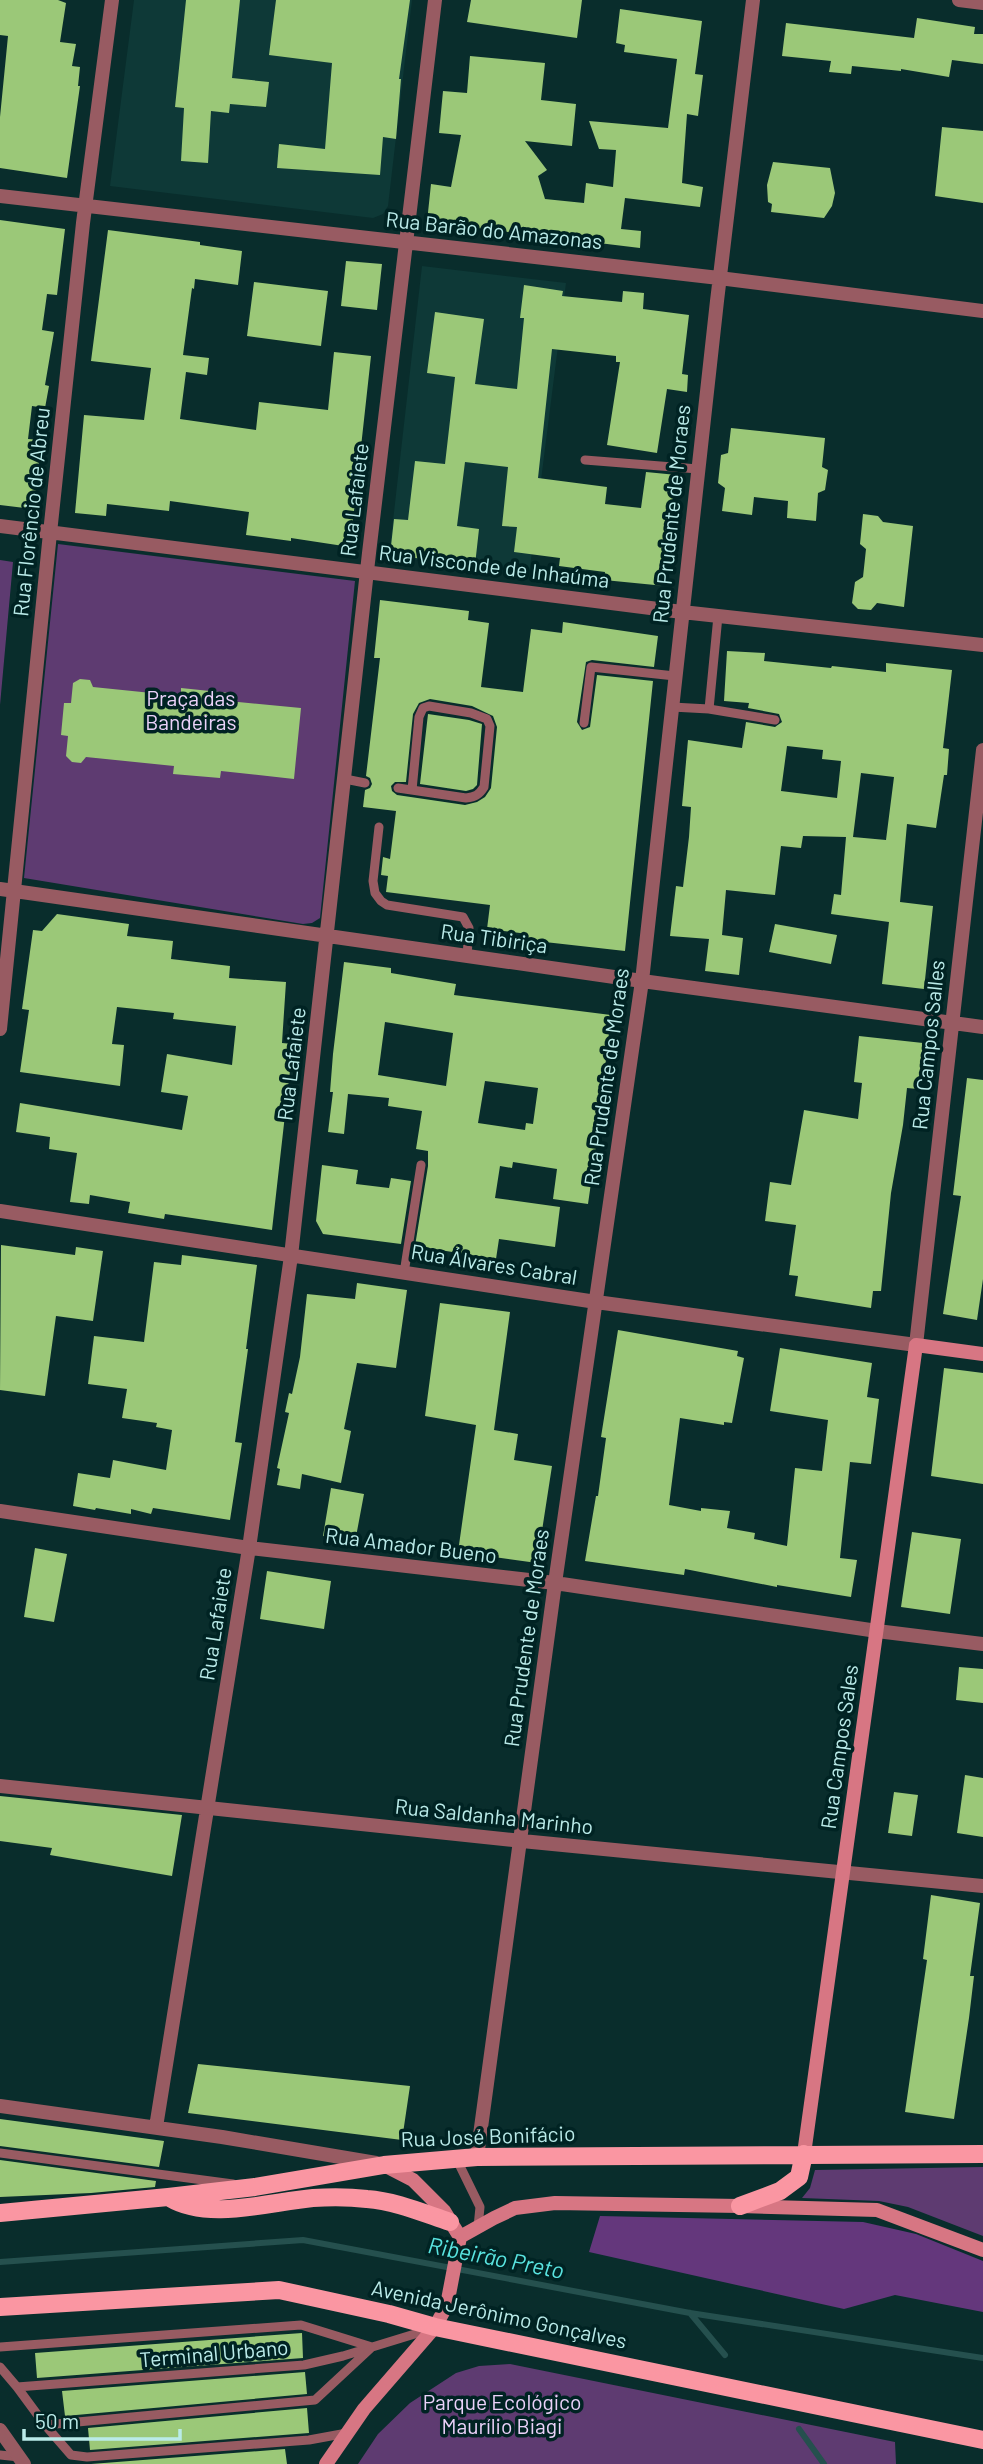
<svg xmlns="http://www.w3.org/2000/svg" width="983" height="2464" viewBox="0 0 983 2464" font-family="Barlow,sans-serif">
  <rect width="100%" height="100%" fill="#092d2c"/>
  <!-- built -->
  <path fill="#0e3937" d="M 134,0 L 412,0 L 388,206 L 383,214 L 373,218 L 110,186 Z
    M 422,266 L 566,283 L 529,575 L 389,556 Z"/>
  <!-- green -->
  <path fill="#5e3b71" d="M 58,544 L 355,581 L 320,918 L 312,923 L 303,924 L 24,878 Z
    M 0,560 L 13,562 L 0,705 Z
    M 983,2167 L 983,2236 L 908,2207 L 879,2201 L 802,2198 L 810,2188 L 815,2170 Z
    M 510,2364 L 895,2442 L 896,2464 L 358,2464 L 378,2434 L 410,2403 L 456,2373 L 479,2366 Z"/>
  <!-- forest -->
  <path fill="#64377c" d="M 600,2216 L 863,2222 L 916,2234 L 983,2261 L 983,2312 L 895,2295 L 844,2309 L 589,2252 Z"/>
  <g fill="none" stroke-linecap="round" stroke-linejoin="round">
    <!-- stream -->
    <path stroke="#25504e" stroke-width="6" d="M 0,2262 L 303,2240 L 690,2313 L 983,2358
      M 690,2313 L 725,2355
      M 799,2429 L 824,2464"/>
  </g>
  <!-- building -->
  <path fill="#9bc878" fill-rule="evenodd" d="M 0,0 L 58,0 L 66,3 L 60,42 L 76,44 L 72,66 L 80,67 L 78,86 L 80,86 L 67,178 L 0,168 L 0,117 L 8,36 L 0,35 Z
    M 186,0 L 240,0 L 232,78 L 269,82 L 266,107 L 230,104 L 229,113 L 211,111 L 208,163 L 181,161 L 184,108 L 175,107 Z
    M 276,0 L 410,0 L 399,79 L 401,79 L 396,139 L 383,137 L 380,175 L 277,168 L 279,144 L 325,149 L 332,63 L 269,55 Z
    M 471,0 L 582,0 L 577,38 L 467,22 Z
    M 620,9 L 702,21 L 695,74 L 703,75 L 698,116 L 687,114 L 682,183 L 703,187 L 700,207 L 625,198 L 621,229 L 641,231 L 640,248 L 427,222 L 431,184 L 451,187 L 461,135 L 439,133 L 443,91 L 467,93 L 470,56 L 545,63 L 541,100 L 576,104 L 572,146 L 525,141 L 547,170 L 538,176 L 545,199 L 584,203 L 586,183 L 613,187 L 616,150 L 599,149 L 589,121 L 668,128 L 677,59 L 624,52 L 625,45 L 616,43 Z
    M 917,18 L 975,27 L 974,34 L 983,34 L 983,64 L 952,60 L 949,77 L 901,69 L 901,71 L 852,66 L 851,74 L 829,72 L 831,61 L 782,56 L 786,23 L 914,38 Z
    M 942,127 L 983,131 L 983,203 L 935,196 Z
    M 773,162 L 830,168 L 835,193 L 832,206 L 824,218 L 771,212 L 772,204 L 768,202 L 767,185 Z
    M 0,220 L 65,229 L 57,295 L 47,294 L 42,330 L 54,332 L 45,385 L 49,386 L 45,408 L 32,406 L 28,439 L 42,440 L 33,509 L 0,505 Z
    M 108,230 L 200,242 L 200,245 L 242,251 L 238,285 L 195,279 L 194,289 L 192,288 L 183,355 L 209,358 L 207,375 L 186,372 L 180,419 L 256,430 L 259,402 L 328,410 L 334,352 L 371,356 L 350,547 L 291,538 L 291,541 L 246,535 L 249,512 L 170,501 L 169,511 L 107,504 L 106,516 L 75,513 L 84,415 L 144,420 L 151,368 L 91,361 Z
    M 346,261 L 382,264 L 377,310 L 341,306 Z
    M 254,282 L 328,291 L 321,346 L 247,336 Z
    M 524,285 L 563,291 L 562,296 L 622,302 L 623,291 L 644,293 L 643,309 L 689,315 L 682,374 L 688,375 L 687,392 L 667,389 L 657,453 L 607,445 L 620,362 L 616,362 L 616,356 L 552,349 L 538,478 L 607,487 L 605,504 L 641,508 L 646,472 L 677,475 L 665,586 L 604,580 L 605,572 L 559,566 L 560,558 L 514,552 L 517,527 L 502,526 L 508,467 L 465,462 L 457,526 L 479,529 L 475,565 L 390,555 L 394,519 L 408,520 L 415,461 L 445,464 L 455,377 L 427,373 L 435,312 L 484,319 L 475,384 L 517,389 L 524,318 L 520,318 Z
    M 731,428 L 825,438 L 822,467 L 828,470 L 825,490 L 818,493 L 816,521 L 787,518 L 788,501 L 754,497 L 752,515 L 722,511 L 725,488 L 718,483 L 721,455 L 728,453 Z
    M 863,514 L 878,516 L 883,522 L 913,526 L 904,607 L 877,603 L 871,610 L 858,609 L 852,603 L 855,582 L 863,577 L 866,549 L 860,544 Z
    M 380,600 L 469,611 L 468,620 L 489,623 L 481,687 L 523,692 L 531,629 L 562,633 L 563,622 L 658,636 L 654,667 L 592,660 L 586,662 L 577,722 L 582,730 L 590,727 L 597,675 L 653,681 L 625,951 L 527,940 L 528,934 L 487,929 L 490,905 L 386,892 L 388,876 L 381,875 L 383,857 L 390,859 L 396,811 L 363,807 L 365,790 L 370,788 L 372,784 L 370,778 L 366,776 L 380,658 L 374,658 ZM 430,699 L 472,706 L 493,716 L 497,727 L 491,788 L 485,797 L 477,802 L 465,805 L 397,795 L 392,791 L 391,786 L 395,782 L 406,782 L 413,714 L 419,703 Z
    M 727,651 L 765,653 L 764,661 L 831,668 L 832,666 L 886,672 L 886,663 L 952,670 L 943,748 L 949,749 L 947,775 L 944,775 L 936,828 L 907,824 L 900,902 L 933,906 L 924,989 L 882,984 L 889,922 L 831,914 L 834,894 L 841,895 L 846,837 L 803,836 L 801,848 L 781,846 L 775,895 L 726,890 L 722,935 L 743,938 L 739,975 L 705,971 L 709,939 L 670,936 L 676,886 L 683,887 L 689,837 L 691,807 L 682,806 L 688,740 L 742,748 L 746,722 L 775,727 L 782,722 L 779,714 L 748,708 L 749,703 L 724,701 ZM 787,746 L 823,750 L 822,759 L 841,761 L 837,798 L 781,791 ZM 861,773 L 894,777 L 886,840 L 853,837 Z
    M 80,679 L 90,680 L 93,687 L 181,696 L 181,688 L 229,693 L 228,701 L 301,708 L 294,779 L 221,771 L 220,778 L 173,774 L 174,766 L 86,757 L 81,763 L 72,762 L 66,756 L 68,736 L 61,735 L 64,703 L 71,703 L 73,683 Z
    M 428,714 L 469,720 L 482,724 L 477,785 L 473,789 L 466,791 L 420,784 Z
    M 57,914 L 129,924 L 127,936 L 173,941 L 171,959 L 230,966 L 229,978 L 286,982 L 282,1043 L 293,1044 L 272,1230 L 165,1214 L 164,1219 L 128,1213 L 130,1202 L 90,1195 L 89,1204 L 70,1202 L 77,1153 L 49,1149 L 50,1137 L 16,1132 L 20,1103 L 182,1130 L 188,1096 L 161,1092 L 167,1054 L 232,1065 L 236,1026 L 173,1019 L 174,1013 L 117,1007 L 112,1044 L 124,1045 L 120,1086 L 20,1072 L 29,1010 L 22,1009 L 33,930 L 42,931 Z
    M 775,924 L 837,935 L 831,964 L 769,952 Z
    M 344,962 L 391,968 L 391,973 L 456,984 L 454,995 L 611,1015 L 602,1095 L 600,1095 L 593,1133 L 598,1134 L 588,1204 L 553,1199 L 557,1169 L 513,1162 L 512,1168 L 500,1166 L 495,1198 L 560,1207 L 555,1247 L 499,1239 L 496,1259 L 415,1246 L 428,1166 L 428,1151 L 416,1149 L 422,1111 L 388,1106 L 389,1098 L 348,1094 L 344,1134 L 328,1132 L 333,1092 L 330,1092 L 333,1054 ZM 385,1022 L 453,1033 L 446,1086 L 378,1075 ZM 485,1081 L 538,1088 L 533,1124 L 526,1123 L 525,1130 L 478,1123 Z
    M 859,1036 L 923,1043 L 918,1089 L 907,1088 L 903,1125 L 891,1193 L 881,1291 L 873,1291 L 871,1308 L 795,1296 L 798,1276 L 789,1275 L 796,1225 L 765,1221 L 770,1182 L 791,1185 L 804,1110 L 858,1119 L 862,1083 L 854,1082 Z
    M 967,1078 L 983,1080 L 983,1279 L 977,1320 L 943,1314 L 961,1196 L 953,1195 Z
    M 322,1165 L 358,1170 L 356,1184 L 389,1188 L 391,1178 L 411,1181 L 401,1244 L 323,1234 L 316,1221 Z
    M 1,1245 L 75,1255 L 76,1247 L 103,1251 L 93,1321 L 56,1316 L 45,1396 L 0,1390 Z
    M 182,1255 L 257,1265 L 246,1349 L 248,1349 L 235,1442 L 242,1443 L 230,1520 L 153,1508 L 151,1514 L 131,1509 L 131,1514 L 96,1508 L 95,1510 L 73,1506 L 78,1473 L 110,1478 L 113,1460 L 166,1470 L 172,1430 L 156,1427 L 157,1423 L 122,1418 L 127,1389 L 88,1384 L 94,1336 L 144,1342 L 154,1262 L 181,1265 Z
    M 357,1283 L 407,1290 L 396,1368 L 357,1363 L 344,1429 L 351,1431 L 341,1483 L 302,1474 L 300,1489 L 277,1485 L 280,1469 L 277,1468 L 289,1413 L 285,1412 L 289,1393 L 292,1394 L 300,1357 L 307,1294 L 355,1299 Z
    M 440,1303 L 510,1312 L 494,1430 L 518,1434 L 514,1460 L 552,1466 L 537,1563 L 458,1552 L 476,1425 L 425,1416 Z
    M 618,1330 L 738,1351 L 737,1356 L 744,1358 L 732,1423 L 724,1422 L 724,1425 L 680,1418 L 669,1505 L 701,1511 L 701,1508 L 730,1511 L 727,1528 L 755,1533 L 754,1539 L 787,1546 L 795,1468 L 822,1471 L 828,1420 L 770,1411 L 780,1348 L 872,1363 L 867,1397 L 879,1399 L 871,1464 L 850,1462 L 840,1558 L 857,1560 L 851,1597 L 777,1585 L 777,1587 L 685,1569 L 684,1575 L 585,1561 L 596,1496 L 598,1496 L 606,1438 L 601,1437 Z
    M 944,1368 L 983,1373 L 983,1484 L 931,1476 Z
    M 331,1488 L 364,1494 L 355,1542 L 323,1536 Z
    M 912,1532 L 961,1539 L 950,1614 L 901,1607 Z
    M 35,1548 L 67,1554 L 54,1622 L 24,1617 Z
    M 267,1571 L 331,1581 L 324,1629 L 260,1619 Z
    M 959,1667 L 983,1669 L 983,1703 L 956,1700 Z
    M 965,1775 L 983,1778 L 983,1837 L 957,1833 Z
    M 894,1792 L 918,1795 L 912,1836 L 888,1833 Z
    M 0,1796 L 182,1815 L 172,1876 L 50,1855 L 52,1848 L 0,1841 Z
    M 931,1895 L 980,1903 L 970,1976 L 974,1976 L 969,2018 L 954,2119 L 905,2112 L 927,1960 L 923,1959 Z
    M 198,2064 L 410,2086 L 402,2140 L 188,2113 Z
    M 0,2119 L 164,2141 L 159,2167 L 0,2146 Z
    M 0,2160 L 156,2181 L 155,2187 L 91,2193 L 0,2197 Z
    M 302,2333 L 303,2358 L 37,2378 L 35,2353 Z
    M 305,2372 L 307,2394 L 65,2416 L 62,2391 Z
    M 307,2408 L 309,2433 L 90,2450 L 88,2428 Z
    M 285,2449 L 287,2464 L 91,2464 Z"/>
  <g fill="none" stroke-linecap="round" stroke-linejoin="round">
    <!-- lane -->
    <path stroke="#985b62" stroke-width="9" d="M 585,460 L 698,469
      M 672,707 L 709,709 L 775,720
      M 709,709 L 718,616
      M 584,723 L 591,667 L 675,676
      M 345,779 L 365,783
      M 398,788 L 466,798 C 475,797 479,795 484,787 L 490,726 L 487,719 L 471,713 L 429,706 L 423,708 L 419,717 L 412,790
      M 379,827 L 373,881 L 375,893 L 381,901 L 387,905 L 463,917 L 469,928 L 467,956
      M 404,1273 L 421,1165
      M 0,2153 L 233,2184
      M 454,2160 L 459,2164 L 480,2207 L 478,2227
      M 0,2347 L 301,2325 L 372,2347 L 315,2400 L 45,2425 L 17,2387
      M 0,2367 L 17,2387 L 304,2365 L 343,2356 L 431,2329
      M 45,2425 L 71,2455 L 87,2457 L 309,2440 L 347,2433
      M 0,2455 L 19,2457"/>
    <!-- street -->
    <path stroke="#985b62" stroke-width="14" d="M 959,0 L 983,3
      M 0,196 L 719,278 L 983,311
      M 0,526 L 682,612 L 983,645
      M 0,889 L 642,981 L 983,1027
      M 0,1029 L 50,533 L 83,223 L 112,0
      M 0,1211 L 596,1302 L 916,1345 L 983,750
      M 0,1511 L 249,1548 L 555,1583 L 877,1631 L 983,1644
      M 0,1786 L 522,1841 L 983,1886
      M 0,2106 L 222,2137 L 376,2163
      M 156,2127 L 249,1548 L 291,1256 L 369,553 L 435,0
      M 477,2157 L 555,1583 L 642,981 L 717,301 L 753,0
      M 0,2430 L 24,2464"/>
    <!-- secondary -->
    <path stroke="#d77683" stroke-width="14" d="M 804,2154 L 916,1345 L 983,1354
      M 460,2237 L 494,2218 L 515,2208 L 555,2203 L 740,2206 L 877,2210 L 983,2250
      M 326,2464 L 364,2409 L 435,2327 L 447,2305 L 460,2237 L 444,2211 L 413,2180 L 384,2165"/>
    <!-- primary -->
    <path stroke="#fa96a2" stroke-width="18" d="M 170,2198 C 208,2221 269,2202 313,2198 C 330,2197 350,2197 367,2199 C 395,2201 423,2213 450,2222
      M 740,2206 L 780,2191 L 799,2177 L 804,2154
      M 0,2213 L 168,2197 L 255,2187 L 384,2165 L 477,2157 L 983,2154
      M 0,2307 L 279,2290 L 389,2314 L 435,2327 L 983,2440"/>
  </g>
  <g text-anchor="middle" stroke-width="7" stroke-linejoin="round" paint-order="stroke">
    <!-- street labels -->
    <g font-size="21" fill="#baebe9" stroke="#002323">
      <text transform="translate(494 231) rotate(6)" y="7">Rua Barão do Amazonas</text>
      <text transform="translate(355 500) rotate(-83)" y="7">Rua Lafaiete</text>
      <text transform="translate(32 512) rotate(-84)" y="7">Rua Florêncio de Abreu</text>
      <text transform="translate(672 514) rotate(-84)" y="7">Rua Prudente de Moraes</text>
      <text transform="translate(494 567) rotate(7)" y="7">Rua Visconde de Inhaúma</text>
      <text transform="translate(494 939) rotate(8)" y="7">Rua Tibiriça</text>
      <text transform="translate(929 1045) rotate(-84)" y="7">Rua Campos Salles</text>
      <text transform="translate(292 1064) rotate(-83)" y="7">Rua Lafaiete</text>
      <text transform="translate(607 1077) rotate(-82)" y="7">Rua Prudente de Moraes</text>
      <text transform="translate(494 1265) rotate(9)" y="7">Rua Álvares Cabral</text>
      <text transform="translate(411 1546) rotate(7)" y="7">Rua Amador Bueno</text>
      <text transform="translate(216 1624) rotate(-81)" y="7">Rua Lafaiete</text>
      <text transform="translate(527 1638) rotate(-82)" y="7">Rua Prudente de Moraes</text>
      <text transform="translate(840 1747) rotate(-82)" y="7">Rua Campos Sales</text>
      <text transform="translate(494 1817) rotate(6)" y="7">Rua Saldanha Marinho</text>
      <text transform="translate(488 2137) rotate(-2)" y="7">Rua José Bonifácio</text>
      <text transform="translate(499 2315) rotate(12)" y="7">Avenida Jerônimo Gonçalves</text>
      <text transform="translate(214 2354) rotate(-5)" y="7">Terminal Urbano</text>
    </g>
    <!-- park labels -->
    <g font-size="21" fill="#ebd2fa" stroke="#002323">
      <text x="191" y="706">Praça das<tspan x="191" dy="24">Bandeiras</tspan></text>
      <text x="502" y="2410">Parque Ecológico<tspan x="502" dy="24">Maurílio Biagi</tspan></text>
    </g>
    <!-- water labels -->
    <g font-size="23" font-style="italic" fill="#59e4e0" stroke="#002323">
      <text transform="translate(496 2258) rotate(11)" y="8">Ribeirão Preto</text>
    </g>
  </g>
  <!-- scale -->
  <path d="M24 2429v10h156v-10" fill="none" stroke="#baebe9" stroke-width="3.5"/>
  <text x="35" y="2429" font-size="21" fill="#baebe9" stroke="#002323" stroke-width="5" paint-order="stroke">50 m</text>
</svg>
